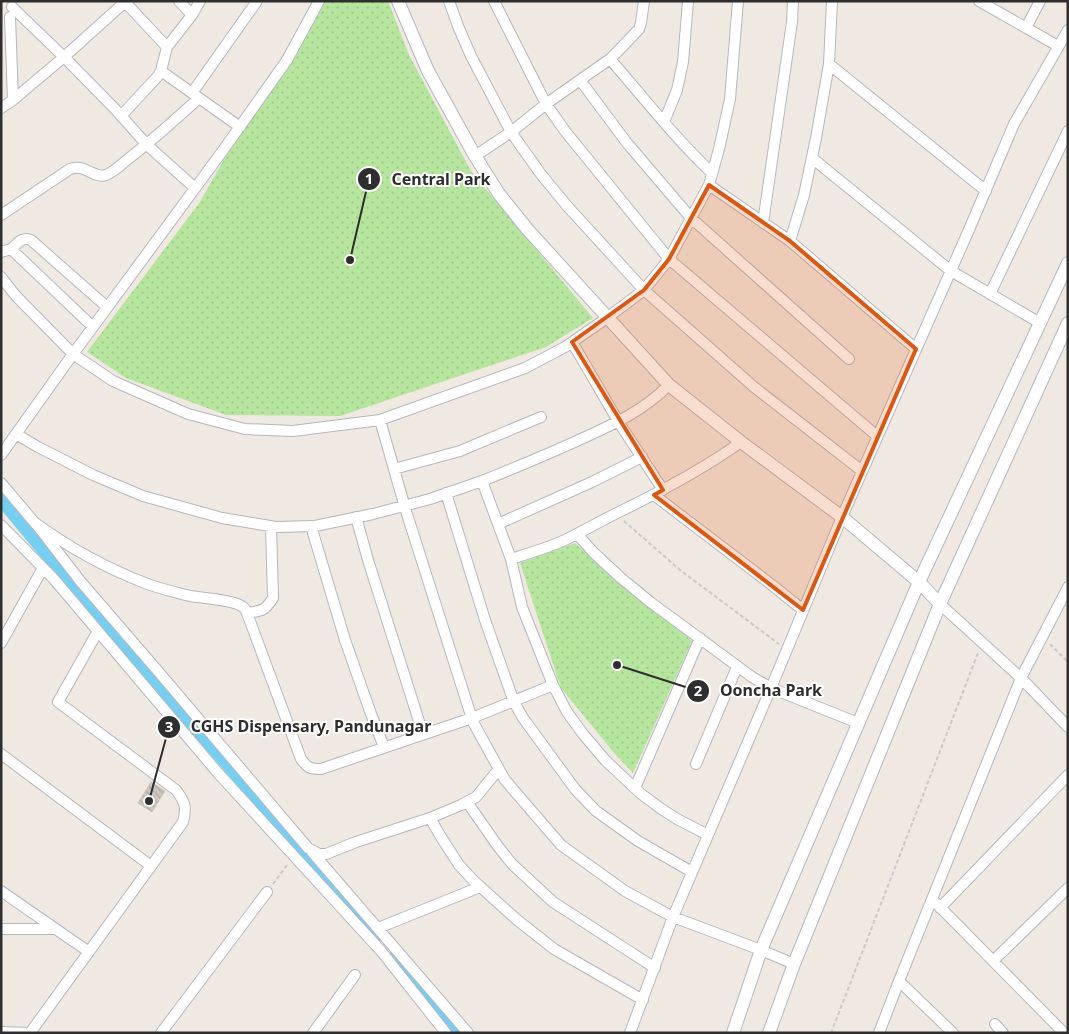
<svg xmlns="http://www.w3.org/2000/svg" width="1069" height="1034" viewBox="0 0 1069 1034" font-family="'Noto Sans',sans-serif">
  <defs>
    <pattern id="park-dots" width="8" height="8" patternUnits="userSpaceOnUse" patternTransform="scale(1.25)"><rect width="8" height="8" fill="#b6e59e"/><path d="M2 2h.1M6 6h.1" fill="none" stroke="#9dc588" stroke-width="1.8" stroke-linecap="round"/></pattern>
    <pattern id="building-back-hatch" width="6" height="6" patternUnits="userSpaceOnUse" patternTransform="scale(1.25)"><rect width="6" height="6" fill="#cbc7bf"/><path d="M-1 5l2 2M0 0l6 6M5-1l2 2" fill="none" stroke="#afaba4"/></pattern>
  </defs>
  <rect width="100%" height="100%" fill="#efe9e1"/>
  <!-- park -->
  <path fill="url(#park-dots)" d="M 313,1 L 388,1 L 409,55 L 471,171 L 593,318 L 546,347 L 340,416 L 226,415 L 126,378 L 87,352 L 200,202 Z
    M 575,543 L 692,641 L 633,773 L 615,754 L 561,688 L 520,563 Z"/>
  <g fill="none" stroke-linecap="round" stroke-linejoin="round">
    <!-- canal -->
    <path stroke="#75cff0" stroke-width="12" d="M 1,500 L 108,629 L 237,776 L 375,937
      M 393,958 L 454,1033"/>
  </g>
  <!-- building -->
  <path fill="url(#building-back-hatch)" stroke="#cbc5ba" d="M 151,782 L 165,791 L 152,812 L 138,803 Z"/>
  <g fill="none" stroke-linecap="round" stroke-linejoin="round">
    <defs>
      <path id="minor" d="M 124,1 L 167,47 L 192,15 L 200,1
        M 179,1 L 192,15
        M 449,1 L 458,26 L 471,56 L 511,132 L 540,173 L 568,207 L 644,290 L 754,387 L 862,471
        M 494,1 L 546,104 L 565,131 L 669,259 L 877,436
        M 832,1 L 829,64 L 816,138 L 804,195 L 790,241 L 916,349
        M 979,1 L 1058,46
        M 12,7 L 64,57 L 116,110 L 147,145 L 195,188
        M 10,17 L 13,100
        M 1026,28 L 1040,1
        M 610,59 C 643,97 675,138 712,173
        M 829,64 L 986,191
        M 161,71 L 240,127
        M 580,80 L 627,143 L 691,218 L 849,359
        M 192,93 L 257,1
        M 1,108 L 13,100 L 64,57 L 125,2
        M 121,116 L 158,76 L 161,71 L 167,47
        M 664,122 L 677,90 L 683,62 L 688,1
        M 475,156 L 511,132 L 546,104 L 580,80 L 610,59 L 620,49 L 639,29 L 641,23 L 644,1
        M 812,158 L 951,271 L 1040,323
        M 709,185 L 790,241
        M 1,215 L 70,169 C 85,163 93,179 106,175 C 114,172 122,164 128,159 C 153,140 176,119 199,98
        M 763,223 L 792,22 L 793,1
        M 11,249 C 17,244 22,236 31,240 L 107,307
        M 1,252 L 11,249 L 93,327
        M 1,277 L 16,296 L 73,354 L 113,381 L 188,414 L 245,429 L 293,431 L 380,420 L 525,368 L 565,347 L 607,318 L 644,290 L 669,259 L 709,185 L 719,149 L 730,99 L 738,1
        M 990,294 L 1068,131
        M 572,342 L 618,421 L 663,490
        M 380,420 L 406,511 L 473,722 L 505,780 L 561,845 L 625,891 L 673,917 L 761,950 L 794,964
        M 16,434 L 38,447 L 93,475 L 143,496 L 222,518 L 276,527 L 315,526 L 373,514 L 430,499 L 482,481 L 511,559 C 530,553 551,547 569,538 C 585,530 601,521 617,513 C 660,492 702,470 741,442
        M 1,455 L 73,354 L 224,149 L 287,60 L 319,1
        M 394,469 L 460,451 L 541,417
        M 482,481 C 512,469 541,457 570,444 C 607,427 640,414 669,385
        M 1,483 L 40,529 L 81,582 L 157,670 L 308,848 L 319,854 L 326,854 L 356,842 L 430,818
        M 446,493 L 485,620 L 514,702 L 523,718 L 575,789 L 596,811 L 638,841 L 692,872
        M 654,495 L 772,585 L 803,610
        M 356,517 L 368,560 L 423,734
        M 34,522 C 68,547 106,568 145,583 C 160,589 175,592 190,596 C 202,598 235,600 243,607 C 245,608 246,611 247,613 L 301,759 C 308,768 309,769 321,769 L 472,718 L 553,685 L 522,607 L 511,559
        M 498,524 L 592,482 L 642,457
        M 1,525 L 53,578 L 218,773 L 381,951 L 446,1033
        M 311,526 L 345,640 L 371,714 L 384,747
        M 577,534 L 594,553 L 621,578 L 649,601 L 752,677 L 771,688 L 858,723
        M 940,604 L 1021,678 L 1068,727
        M 247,613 C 261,611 265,611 273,598 L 271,526
        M 1,643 L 43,568
        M 553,685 L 567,712 L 583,734 L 605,760 L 640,793 L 660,808 L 677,819 L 708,835
        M 1,754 L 151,866
        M 696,764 L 737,667
        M 499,769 L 476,797 L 461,805 L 430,818 L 441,837 L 459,865 L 474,881 L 516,919 L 554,949 L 643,1000
        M 635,788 L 700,638
        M 467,802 L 497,845 L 512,864 L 553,902 L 655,968
        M 312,852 L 468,1033
        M 1,891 L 89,952
        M 932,899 L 1064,1033
        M 940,908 L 1068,775
        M 378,928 L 480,887
        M 1,929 L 55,929
        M 993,961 L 1068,888
        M 995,1024 L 1003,1033
        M 1,1032 L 30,1033 L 183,822 C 187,807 185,802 176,790 L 58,702 L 98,631
        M 161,1033 L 267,892
        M 313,1033 L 355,975
        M 630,1033 L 673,917 L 771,688 L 842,517 L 968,232 L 1014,124 L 1068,30
        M 879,1033 L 899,981
        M 953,1033 L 899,981 L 1021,678 L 1068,587"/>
      <path id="tertiary" d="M 398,1 L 428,71 L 475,156 L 499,194 L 528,230 L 669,385 L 741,442 L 842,517 L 919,582 L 940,604
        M 733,1033 L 761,950 L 919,582 L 1068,263
        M 769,1033 L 794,964 L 940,604 L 1068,323"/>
    </defs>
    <!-- minor casing -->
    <use href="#minor" stroke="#b4b7c1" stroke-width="12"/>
    <!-- tertiary casing -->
    <use href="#tertiary" stroke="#b4b7c1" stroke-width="14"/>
    <!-- path -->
    <path stroke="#c9c9c9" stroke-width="2" stroke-dasharray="4 2.5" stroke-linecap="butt" d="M 624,521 L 680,570 L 779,644
      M 1050,644 L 1068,662
      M 273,884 L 287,865
      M 831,1033 L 978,653"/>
    <!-- minor -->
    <use href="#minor" stroke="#fff" stroke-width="10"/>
    <!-- tertiary -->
    <use href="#tertiary" stroke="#fff" stroke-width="12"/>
  </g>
  <!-- marked area -->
  <path fill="#df570e" fill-opacity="0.2" stroke="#df570e" stroke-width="4" stroke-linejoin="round" d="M 709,185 L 790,241 L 916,349 L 803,610 L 654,495 L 663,490 L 572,342 L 644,290 L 669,259 Z"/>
  <!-- callouts -->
  <path fill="none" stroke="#2e2e2e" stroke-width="2" d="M350 260L369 179M617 665L698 691M149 801L169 727"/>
  <g fill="#2e2e2e" stroke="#fff" stroke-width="2">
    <circle cx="350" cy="260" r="5"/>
    <circle cx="617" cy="665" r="5"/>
    <circle cx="149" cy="801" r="5"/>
    <circle cx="369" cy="179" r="12"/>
    <circle cx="698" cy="691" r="12"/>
    <circle cx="169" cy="727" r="12"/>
  </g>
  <g font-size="15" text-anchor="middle" font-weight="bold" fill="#fff">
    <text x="369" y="184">1</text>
    <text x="698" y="696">2</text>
    <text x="169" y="732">3</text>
  </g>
  <g font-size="16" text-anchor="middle" font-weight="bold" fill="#2e2e2e" stroke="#fff" stroke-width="4" stroke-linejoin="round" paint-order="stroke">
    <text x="441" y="185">Central Park</text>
    <text x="771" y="696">Ooncha Park</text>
    <text x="311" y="732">CGHS Dispensary, Pandunagar</text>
  </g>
  <!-- border -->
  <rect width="1069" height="1034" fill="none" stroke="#2e2e2e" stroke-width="5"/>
</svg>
